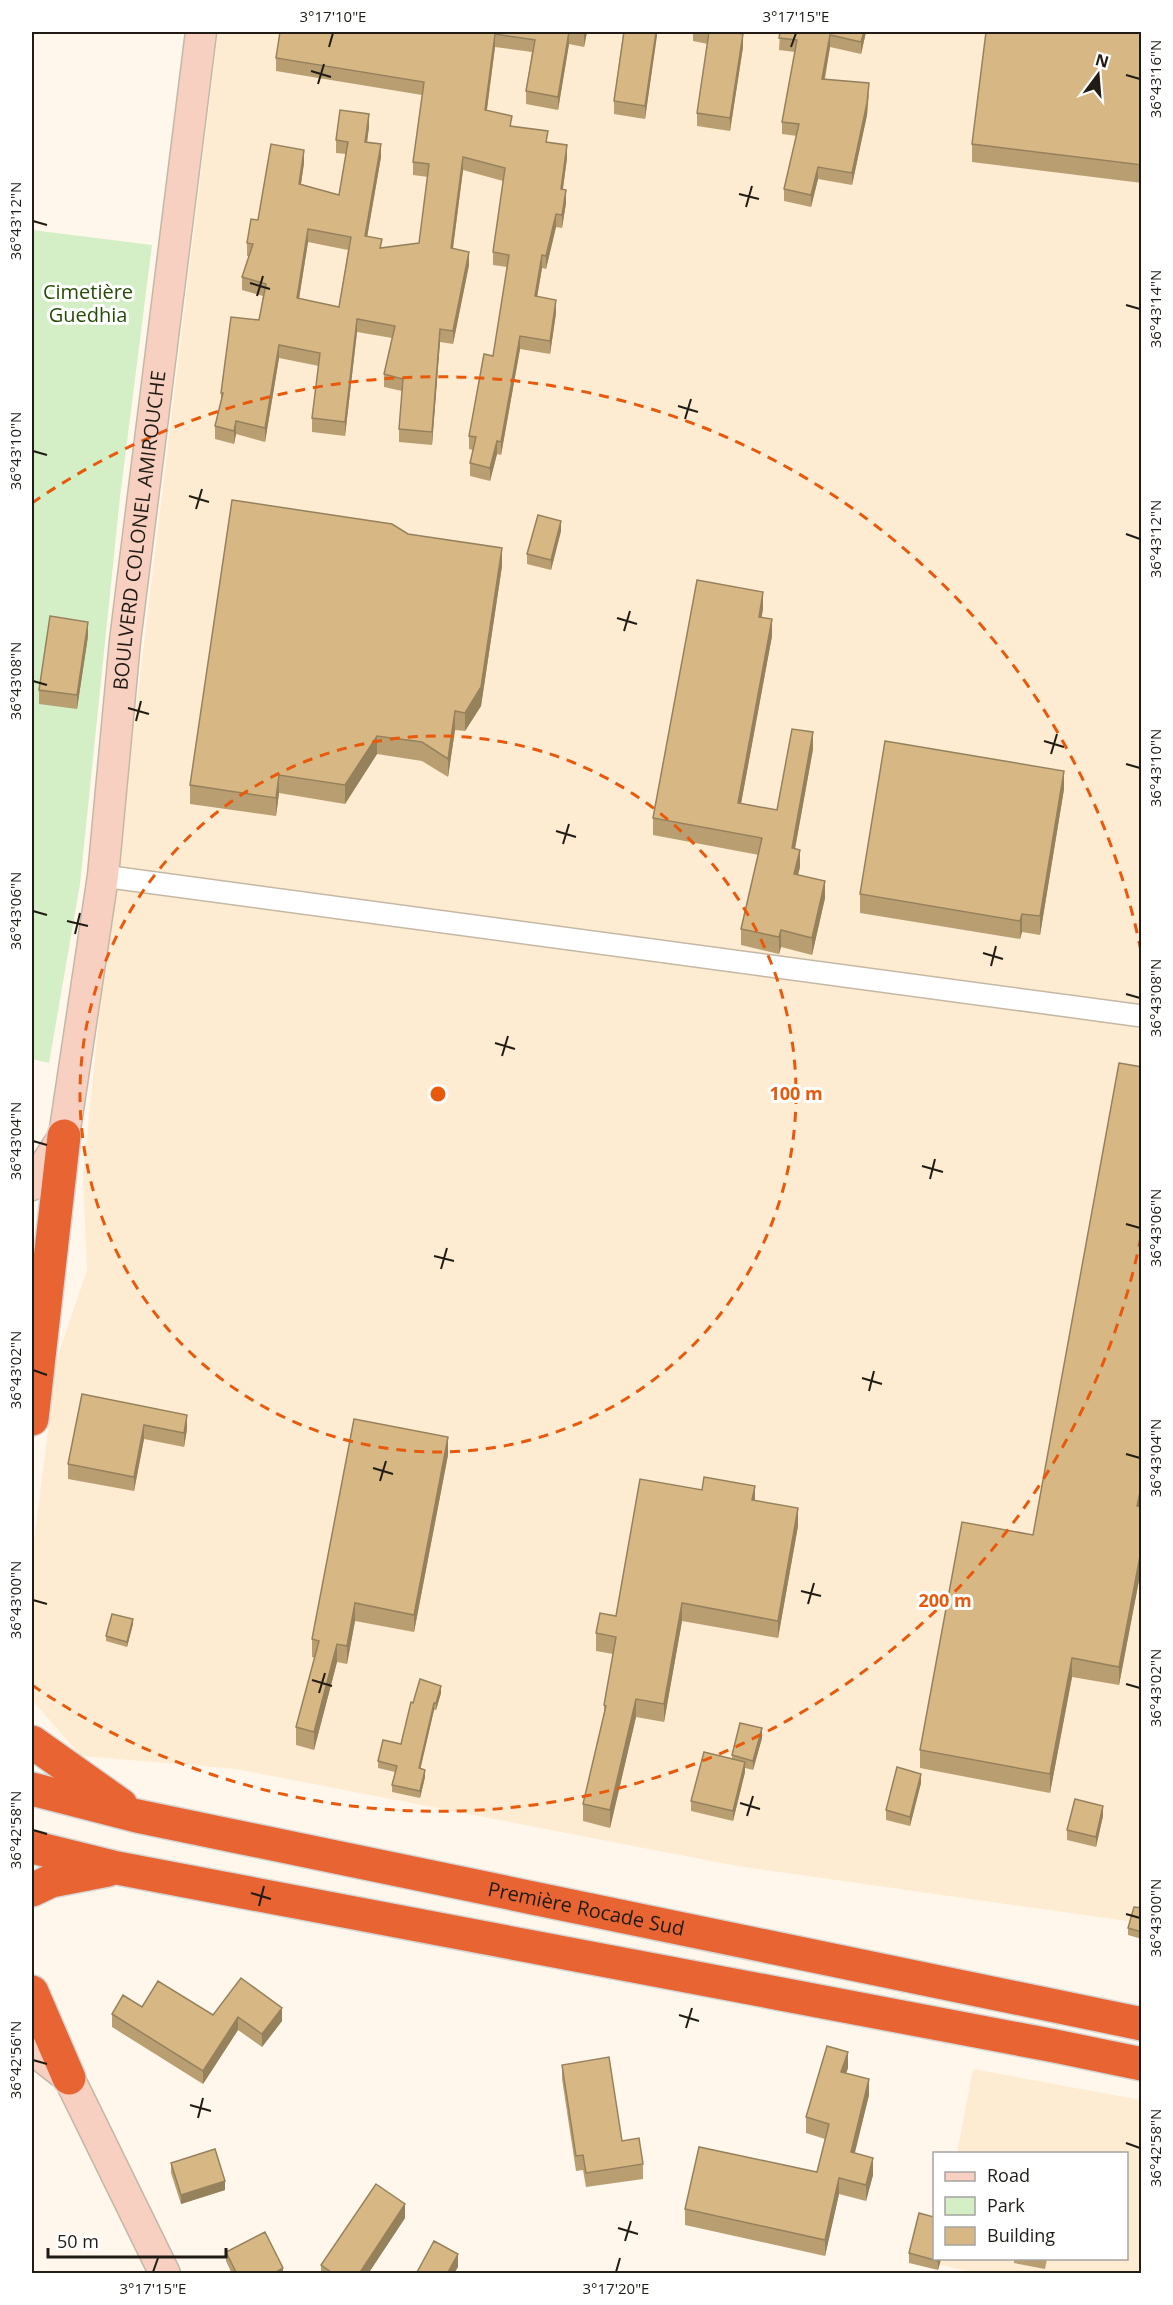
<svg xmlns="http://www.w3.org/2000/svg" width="1173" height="2305" viewBox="0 0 1173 2305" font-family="'Open Sans',sans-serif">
  <rect width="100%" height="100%" fill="#fff7eb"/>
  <!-- built -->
  <path fill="#fdecd1" d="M 218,32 L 1141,32 L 1141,1923 L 737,1866 L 236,1769 L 81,1756 L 33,1701 L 32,1688 L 32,1558 L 57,1358 L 87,1270 L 83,1175 L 113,881 L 129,767 Z
    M 973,2069 L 1141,2100 L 1141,2273 L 981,2274 L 936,2264 L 937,2258 L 1126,2258 L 1126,2154 L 957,2153 Z"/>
  <!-- green -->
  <path fill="#d4eec6" d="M 32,230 L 152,245 L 120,497 L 80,884 L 49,1063 L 32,1059 Z"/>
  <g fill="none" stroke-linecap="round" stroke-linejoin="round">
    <defs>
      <path id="street" d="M 103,876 L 1142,1016"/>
      <g id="secondary">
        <path id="s1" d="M 32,1185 L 64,1136 L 103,876 L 125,641 L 201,32"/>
        <path d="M 32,2049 L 69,2078 L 165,2274"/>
      </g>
      <g id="highway">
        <path d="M 32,1419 L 64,1136"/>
        <path d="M 32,1742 L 121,1805"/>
        <path id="s2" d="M 32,1789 L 137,1816 L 1142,2024"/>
        <path d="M 32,1847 L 117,1868 L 1055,2046 L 1142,2064"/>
        <path d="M 32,1890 L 51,1881 L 108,1870"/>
        <path d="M 32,1992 L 69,2078"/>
      </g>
    </defs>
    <!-- street casing -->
    <use href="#street" stroke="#c4b8a5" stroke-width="24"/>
    <!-- secondary casing -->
    <use href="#secondary" stroke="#c4b8a5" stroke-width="33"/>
    <!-- highway casing -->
    <use href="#highway" stroke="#d7d6d5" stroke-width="36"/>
    <!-- street -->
    <use href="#street" stroke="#fff" stroke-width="21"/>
    <!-- secondary -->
    <use href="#secondary" stroke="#f8d0c2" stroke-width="30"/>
    <!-- highway -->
    <use href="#highway" stroke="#e86432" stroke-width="33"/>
  </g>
  <!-- wall -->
  <path fill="#b99e72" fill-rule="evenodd" d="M 280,32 L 587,32 L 584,47 L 569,44 L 558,110 L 526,104 L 526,91 L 532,52 L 495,47 L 487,110 L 512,126 L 548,142 L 567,158 L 563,189 L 566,203 L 562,228 L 556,227 L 546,269 L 542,268 L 537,297 L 556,313 L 550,354 L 520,349 L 501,455 L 497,454 L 490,481 L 470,476 L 470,463 L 473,450 L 469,449 L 469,436 L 493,356 L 507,267 L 493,265 L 493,252 L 503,181 L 463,170 L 453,249 L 469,265 L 453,344 L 440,342 L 432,445 L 399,442 L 399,429 L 402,391 L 384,387 L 384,374 L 392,338 L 357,332 L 345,436 L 312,432 L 312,418 L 319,366 L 279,358 L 265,442 L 236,434 L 234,444 L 215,439 L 215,426 L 221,400 L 221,393 L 259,320 L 263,296 L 242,290 L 242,277 L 249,256 L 247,256 L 247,243 L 258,220 L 304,163 L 301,184 L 339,195 L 346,154 L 336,153 L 336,140 L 369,127 L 367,143 L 381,157 L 367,237 L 382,248 L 419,243 L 428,177 L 413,175 L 413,162 L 422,95 L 276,71 L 276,58 ZM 308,242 L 348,250 L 339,307 L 299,299 Z
    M 609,32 L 657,32 L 645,119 L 614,114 L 614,101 L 623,34 Z
    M 693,32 L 729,32 L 743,47 L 730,131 L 697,126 L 697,113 L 708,44 L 693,41 Z
    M 780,32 L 866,32 L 861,54 L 830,47 L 825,79 L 869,95 L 867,115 L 852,185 L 818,179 L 811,207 L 784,201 L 784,189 L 797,136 L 782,134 L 782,122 L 795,52 L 779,50 Z
    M 1142,32 L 1142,183 L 972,162 L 972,144 Z
    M 561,531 L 551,570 L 527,564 L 527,554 Z
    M 408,534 L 502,566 L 481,706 L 465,731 L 455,730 L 448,777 L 422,761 L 377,754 L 345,804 L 279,793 L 276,816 L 190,804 L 190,785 Z
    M 763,609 L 761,617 L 772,636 L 741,803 L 777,810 L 813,749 L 795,849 L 800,867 L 798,875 L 825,898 L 812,955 L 781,947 L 779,954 L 741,945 L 741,929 L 759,855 L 653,835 L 653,818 Z
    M 88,636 L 77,709 L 39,704 L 39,690 Z
    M 1064,789 L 1040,935 L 1022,932 L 1020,939 L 860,913 L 860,894 Z
    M 82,1394 L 187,1429 L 184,1447 L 144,1439 L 134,1491 L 68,1479 L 68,1464 Z
    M 448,1455 L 414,1632 L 355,1621 L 347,1664 L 337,1662 L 314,1750 L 296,1745 L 296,1727 L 315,1658 L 312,1657 L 312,1639 Z
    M 755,1500 L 798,1526 L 778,1638 L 682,1621 L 664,1722 L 636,1717 L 610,1828 L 583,1821 L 583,1804 L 604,1713 L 604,1705 L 613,1654 L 596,1651 L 596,1633 Z
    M 1142,1507 L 1142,1575 L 1140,1575 L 1119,1685 L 1072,1677 L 1050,1793 L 920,1768 L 920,1750 L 1033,1535 Z
    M 133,1624 L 127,1647 L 106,1641 L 106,1636 Z
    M 441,1693 L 436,1710 L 434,1710 L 420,1769 L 425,1777 L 420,1798 L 392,1792 L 392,1785 L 395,1772 L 378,1768 L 378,1761 L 401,1744 L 413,1703 Z
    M 762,1738 L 753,1770 L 745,1768 L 745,1772 L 733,1821 L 691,1811 L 691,1801 L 732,1759 L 732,1755 Z
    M 921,1783 L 910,1826 L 886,1820 L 886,1810 Z
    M 1103,1816 L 1096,1847 L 1067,1840 L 1067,1830 Z
    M 1142,1908 L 1142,1939 L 1128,1935 L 1128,1928 Z
    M 142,2007 L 213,2015 L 282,2021 L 262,2047 L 238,2030 L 203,2084 L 112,2027 L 112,2014 Z
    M 562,2065 L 622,2141 L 643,2164 L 643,2179 L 586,2187 L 583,2170 L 576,2171 L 562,2079 Z
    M 848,2068 L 846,2073 L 869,2095 L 854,2154 L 873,2175 L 866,2201 L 839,2194 L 825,2256 L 685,2225 L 685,2209 L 817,2172 L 825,2139 L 806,2133 L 806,2117 Z
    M 171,2163 L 225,2190 L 181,2204 L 171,2173 Z
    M 405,2218 L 368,2274 L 321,2274 L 321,2265 Z
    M 226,2252 L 283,2274 L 232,2274 L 226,2261 Z
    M 909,2253 L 934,2259 L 941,2259 L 938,2270 L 909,2263 Z
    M 1014,2259 L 1047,2259 L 1045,2269 L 1014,2263 Z"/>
  <!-- shaded-wall -->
  <path fill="#96815d" d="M 569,32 L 569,44 L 558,110 L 558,97 Z
    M 584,32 L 587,32 L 584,47 Z
    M 656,32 L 657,32 L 657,36 L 645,119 L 645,106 Z
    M 864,32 L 866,32 L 861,54 L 861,42 Z
    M 495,34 L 495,47 L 485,123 L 485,110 Z
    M 743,34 L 743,47 L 730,131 L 730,118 Z
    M 830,35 L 830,47 L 822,91 L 822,79 Z
    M 869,83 L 867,115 L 852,185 L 852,173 Z
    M 369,114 L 369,127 L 365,156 L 365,142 Z
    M 381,144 L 381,157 L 365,249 L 365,236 Z
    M 567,145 L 567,158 L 561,202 L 561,189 Z
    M 304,150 L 304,163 L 299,197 L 299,184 Z
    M 463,157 L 463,170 L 451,262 L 451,248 Z
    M 818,167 L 818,179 L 811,207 L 811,195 Z
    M 566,190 L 566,203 L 562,228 L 562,215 Z
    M 556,214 L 556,227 L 546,269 L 546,256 Z
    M 308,229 L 308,242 L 297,311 L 297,298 Z
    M 469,252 L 469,265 L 453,344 L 453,331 Z
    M 542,255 L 542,268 L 535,309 L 535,296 Z
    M 556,300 L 556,313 L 550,354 L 550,341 Z
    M 357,319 L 357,332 L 345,436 L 345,422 Z
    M 440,329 L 440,342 L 432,445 L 432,432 Z
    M 520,336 L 520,349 L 501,455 L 501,442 Z
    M 279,345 L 279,358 L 265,442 L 265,428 Z
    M 236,421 L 236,434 L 234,444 L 234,431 Z
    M 497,441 L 497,454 L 490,481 L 490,468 Z
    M 561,521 L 561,531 L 551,570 L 551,560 Z
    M 502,548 L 502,566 L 481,706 L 465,731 L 465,713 Z
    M 763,592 L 763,609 L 759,634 L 759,617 Z
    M 772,619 L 772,636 L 738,820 L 738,803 Z
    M 88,622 L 88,636 L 77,709 L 77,695 Z
    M 455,711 L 455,730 L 448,777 L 448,759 Z
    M 813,732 L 813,749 L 792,865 L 792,848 Z
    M 377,736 L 377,754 L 345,804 L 345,785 Z
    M 1064,771 L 1064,789 L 1040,935 L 1040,916 Z
    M 279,775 L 279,793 L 276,816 L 276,798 Z
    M 800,850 L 800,867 L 794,891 L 794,874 Z
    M 825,881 L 825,898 L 812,955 L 812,938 Z
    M 1022,914 L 1022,932 L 1020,939 L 1020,921 Z
    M 781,930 L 781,947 L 779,954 L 779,937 Z
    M 187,1415 L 187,1429 L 184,1447 L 184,1433 Z
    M 144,1425 L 144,1439 L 134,1491 L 134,1477 Z
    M 448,1437 L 448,1455 L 414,1632 L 414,1615 Z
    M 1142,1483 L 1142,1501 L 1137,1525 L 1137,1506 Z
    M 755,1486 L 755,1503 L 752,1500 Z
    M 798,1508 L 798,1526 L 778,1638 L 778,1621 Z
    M 1140,1556 L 1140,1575 L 1119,1685 L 1119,1667 Z
    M 355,1603 L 355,1621 L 347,1664 L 347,1646 Z
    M 682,1603 L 682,1621 L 664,1722 L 664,1704 Z
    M 133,1619 L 133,1624 L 127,1647 L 127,1642 Z
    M 337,1644 L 337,1662 L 314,1750 L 314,1732 Z
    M 1072,1658 L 1072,1677 L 1050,1793 L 1050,1774 Z
    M 441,1686 L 441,1693 L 436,1710 L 436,1703 Z
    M 636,1699 L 636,1717 L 610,1828 L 610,1810 Z
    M 434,1703 L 434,1710 L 419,1775 L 419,1768 Z
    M 762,1728 L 762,1738 L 753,1770 L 753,1761 Z
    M 745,1762 L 745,1772 L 733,1821 L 733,1811 Z
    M 425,1770 L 425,1777 L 420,1798 L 420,1791 Z
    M 921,1774 L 921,1783 L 910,1826 L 910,1817 Z
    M 1103,1806 L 1103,1816 L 1096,1847 L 1096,1837 Z
    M 282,2008 L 282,2021 L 262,2047 L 262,2034 Z
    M 238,2017 L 238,2030 L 203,2084 L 203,2071 Z
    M 848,2052 L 848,2068 L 841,2088 L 841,2072 Z
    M 869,2079 L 869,2095 L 851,2169 L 851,2152 Z
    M 873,2158 L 873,2175 L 866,2201 L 866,2185 Z
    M 839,2178 L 839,2194 L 825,2256 L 825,2240 Z
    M 225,2181 L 225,2190 L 181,2204 L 181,2195 Z
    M 405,2204 L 405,2218 L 368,2274 L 359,2274 Z
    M 458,2254 L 458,2267 L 454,2274 L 447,2274 Z
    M 939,2259 L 941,2259 L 938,2270 L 938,2261 Z
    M 283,2268 L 283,2274 L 273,2274 Z"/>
  <!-- building -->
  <path fill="#d7b885" stroke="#96815d" stroke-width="1.5" fill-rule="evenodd" d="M 280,32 L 569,32 L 558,97 L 526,91 L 535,40 L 495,34 L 485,110 L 512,116 L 510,126 L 548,131 L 546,142 L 567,145 L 561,189 L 566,190 L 562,215 L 556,214 L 546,256 L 542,255 L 535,296 L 556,300 L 550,341 L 520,336 L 501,442 L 497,441 L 490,468 L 470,463 L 476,437 L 469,436 L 484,354 L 493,356 L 509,255 L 493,252 L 505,168 L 463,157 L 451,248 L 469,252 L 453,331 L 440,329 L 432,432 L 399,429 L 403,379 L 384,374 L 395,326 L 357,319 L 345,422 L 312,418 L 320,353 L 279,345 L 265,428 L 236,421 L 234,431 L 215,426 L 223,393 L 221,393 L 231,317 L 259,320 L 266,284 L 242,277 L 253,244 L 247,243 L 251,219 L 258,220 L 271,144 L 304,150 L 299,184 L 339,195 L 348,142 L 336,140 L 340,110 L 369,114 L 365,142 L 381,144 L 365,236 L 382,239 L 380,248 L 419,243 L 429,164 L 413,162 L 424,82 L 276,58 ZM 308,229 L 351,237 L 339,307 L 297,298 Z
    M 624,32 L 656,32 L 645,106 L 614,101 Z
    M 709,32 L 729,32 L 743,34 L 730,118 L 697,113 Z
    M 780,32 L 864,32 L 861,42 L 830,35 L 822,79 L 869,83 L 867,103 L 852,173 L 818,167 L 811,195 L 784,189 L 799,124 L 782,122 L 797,40 L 779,38 Z
    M 986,32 L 1142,32 L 1142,165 L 972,144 Z
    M 232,500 L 392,524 L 408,534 L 502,548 L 481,687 L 465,713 L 455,711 L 448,759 L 422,742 L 377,736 L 345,785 L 279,775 L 276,798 L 190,785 Z
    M 538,515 L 561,521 L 551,560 L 527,554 Z
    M 697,580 L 763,592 L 759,617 L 772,619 L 738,803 L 777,810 L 792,729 L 813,732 L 792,848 L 800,850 L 794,874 L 825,881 L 812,938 L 781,930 L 779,937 L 741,929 L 762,838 L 653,818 Z
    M 50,616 L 88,622 L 77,695 L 39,690 Z
    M 885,741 L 1064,771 L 1040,916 L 1022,914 L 1020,921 L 860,894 Z
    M 1119,1063 L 1142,1067 L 1142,1483 L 1137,1506 L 1142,1507 L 1142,1557 L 1140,1556 L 1119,1667 L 1072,1658 L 1050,1774 L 920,1750 L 962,1522 L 1033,1535 Z
    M 82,1394 L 187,1415 L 184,1433 L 144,1425 L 134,1477 L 68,1464 Z
    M 354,1419 L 448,1437 L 414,1615 L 355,1603 L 347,1646 L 337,1644 L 314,1732 L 296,1727 L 319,1641 L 312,1639 Z
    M 704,1477 L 755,1486 L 752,1500 L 798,1508 L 778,1621 L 682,1603 L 664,1704 L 636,1699 L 610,1810 L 583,1804 L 606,1706 L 604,1705 L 616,1637 L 596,1633 L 600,1613 L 616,1616 L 640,1479 L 702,1490 Z
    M 112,1614 L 133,1619 L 127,1642 L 106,1636 Z
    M 420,1679 L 441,1686 L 436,1703 L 434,1703 L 419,1768 L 425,1770 L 420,1791 L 392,1785 L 397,1766 L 378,1761 L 383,1740 L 401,1744 L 411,1702 L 413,1703 Z
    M 740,1723 L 762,1728 L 753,1761 L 732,1755 Z
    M 704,1752 L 745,1762 L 733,1811 L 691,1801 Z
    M 897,1767 L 921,1774 L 910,1817 L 886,1810 Z
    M 1075,1799 L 1103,1806 L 1096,1837 L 1067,1830 Z
    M 1134,1907 L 1142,1908 L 1142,1932 L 1128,1928 Z
    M 241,1978 L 282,2008 L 262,2034 L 238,2017 L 203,2071 L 112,2014 L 123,1995 L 142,2007 L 158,1981 L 213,2015 Z
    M 827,2046 L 848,2052 L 841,2072 L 869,2079 L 851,2152 L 873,2158 L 866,2185 L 839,2178 L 825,2240 L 685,2209 L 699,2147 L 817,2172 L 829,2124 L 806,2117 Z
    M 609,2057 L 622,2141 L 639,2138 L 643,2164 L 586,2173 L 583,2155 L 576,2156 L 562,2065 Z
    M 215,2149 L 225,2181 L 181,2195 L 171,2163 Z
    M 376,2184 L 405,2204 L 359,2274 L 334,2274 L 321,2265 Z
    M 919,2213 L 934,2217 L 934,2259 L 939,2259 L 938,2261 L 909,2253 Z
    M 265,2232 L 283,2268 L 273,2274 L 237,2274 L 226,2252 Z
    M 434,2241 L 458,2254 L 447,2274 L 416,2274 Z"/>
  <!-- ticks -->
  <path fill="none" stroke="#201c15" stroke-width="2" d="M 329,47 L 333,33M 791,47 L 796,33M 311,71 L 331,77M 1126,75 L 1140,79M 318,84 L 324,64M 739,194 L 759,199M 746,207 L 752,186M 33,221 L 47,225M 250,283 L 270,289M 257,296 L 263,276M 1126,305 L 1140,309M 678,406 L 698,412M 685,419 L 691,399M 33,451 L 47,455M 189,496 L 209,502M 196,509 L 202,489M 1126,534 L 1140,539M 617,618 L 637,624M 624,631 L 630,611M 33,681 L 47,685M 128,708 L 149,714M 136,721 L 141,701M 1044,741 L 1064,747M 1051,754 L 1057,734M 1126,764 L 1140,768M 556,831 L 576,837M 563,844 L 569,824M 33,911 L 47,915M 67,921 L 88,926M 75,934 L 80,913M 983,953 L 1003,959M 991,966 L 996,946M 1126,994 L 1140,998M 495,1043 L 515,1049M 502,1056 L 508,1036M 33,1141 L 47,1145M 922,1166 L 943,1172M 930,1179 L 935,1159M 1126,1224 L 1140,1228M 434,1256 L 454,1261M 441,1269 L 447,1248M 33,1370 L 47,1375M 862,1378 L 882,1384M 869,1391 L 874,1371M 1126,1454 L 1140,1458M 373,1468 L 393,1474M 380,1481 L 386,1461M 801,1591 L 821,1596M 33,1600 L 47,1604M 808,1604 L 814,1583M 312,1680 L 332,1686M 1126,1684 L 1140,1688M 319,1693 L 325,1673M 740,1803 L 760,1809M 747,1816 L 753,1796M 33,1830 L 47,1834M 251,1893 L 271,1899M 259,1906 L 264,1886M 1126,1914 L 1140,1918M 679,2015 L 699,2021M 686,2028 L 692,2008M 33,2060 L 47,2064M 190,2105 L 211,2111M 198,2118 L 203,2098M 1126,2143 L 1140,2148M 618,2228 L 638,2234M 625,2241 L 631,2221M 153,2272 L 158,2258M 616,2272 L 620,2258"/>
  <!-- distance rings -->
  <g fill="none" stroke="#e8590c" stroke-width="3" stroke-dasharray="10 8">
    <circle cx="438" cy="1094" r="358"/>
    <path d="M1141 1237A717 717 0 0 1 32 1685M32 503A717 717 0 0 1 1141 951"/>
  </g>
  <g text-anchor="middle" stroke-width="6" stroke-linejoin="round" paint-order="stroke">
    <!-- park labels -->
    <g font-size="20" fill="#274d05" stroke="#fff">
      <text x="88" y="299">Cimetière<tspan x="88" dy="23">Guedhia</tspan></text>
    </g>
    <!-- street labels -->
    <g font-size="20" fill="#201c15" stroke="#fff">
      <text dy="7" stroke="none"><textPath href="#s1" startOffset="669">BOULVERD COLONEL AMIROUCHE</textPath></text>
      <text dy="7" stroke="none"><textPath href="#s2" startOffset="567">Première Rocade Sud</textPath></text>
    </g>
  </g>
  <circle cx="438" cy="1094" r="9" fill="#e8590c" stroke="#fff" stroke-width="3"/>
  <g font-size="18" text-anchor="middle" font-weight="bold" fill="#e8590c" stroke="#fff" stroke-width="6" stroke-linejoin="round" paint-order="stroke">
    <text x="796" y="1100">100 m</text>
    <text x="945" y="1607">200 m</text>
  </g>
  <!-- border -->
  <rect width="1173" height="2305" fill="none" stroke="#ffffff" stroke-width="66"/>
  <!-- legend -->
  <rect x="933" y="2152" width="195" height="108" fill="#ffffff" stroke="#a6a4a1" stroke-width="1.5"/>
  <rect x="945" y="2172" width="30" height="9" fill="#f8d0c2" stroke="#a6a4a1" stroke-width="1.5"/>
  <text x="987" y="2182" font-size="18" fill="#201c15">Road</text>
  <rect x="945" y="2197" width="30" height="18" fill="#d4eec6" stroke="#a6a4a1" stroke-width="1.5"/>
  <text x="987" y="2212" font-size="18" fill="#201c15">Park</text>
  <rect x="945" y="2227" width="30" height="18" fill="#d7b885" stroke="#a6a4a1" stroke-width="1.5"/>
  <text x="987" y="2242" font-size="18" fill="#201c15">Building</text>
  <!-- north arrow -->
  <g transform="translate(1098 75) rotate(16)" stroke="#ffffff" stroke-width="4.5" paint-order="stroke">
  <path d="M0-4.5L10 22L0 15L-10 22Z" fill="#201c15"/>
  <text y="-9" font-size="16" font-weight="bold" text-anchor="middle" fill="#201c15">N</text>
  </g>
  <!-- scale -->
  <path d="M48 2248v9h178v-9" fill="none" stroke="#201c15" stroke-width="3"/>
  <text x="57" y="2248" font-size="18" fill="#201c15" stroke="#ffffff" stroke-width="4.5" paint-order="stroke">50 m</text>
  <rect x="33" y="33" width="1107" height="2239" fill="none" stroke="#201c15" stroke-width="2"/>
  <g font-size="15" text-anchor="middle" fill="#201c15">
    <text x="333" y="22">3°17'10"E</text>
    <text x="796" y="22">3°17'15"E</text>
    <text transform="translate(1156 79) rotate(-90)" y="5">36°43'16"N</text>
    <text transform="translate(16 221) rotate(-90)" y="5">36°43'12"N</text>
    <text transform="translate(1156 309) rotate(-90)" y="5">36°43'14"N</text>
    <text transform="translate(16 451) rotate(-90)" y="5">36°43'10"N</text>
    <text transform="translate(1156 539) rotate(-90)" y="5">36°43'12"N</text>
    <text transform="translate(16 681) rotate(-90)" y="5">36°43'08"N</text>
    <text transform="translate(1156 768) rotate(-90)" y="5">36°43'10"N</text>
    <text transform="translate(16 911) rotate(-90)" y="5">36°43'06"N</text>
    <text transform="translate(1156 998) rotate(-90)" y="5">36°43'08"N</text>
    <text transform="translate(16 1141) rotate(-90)" y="5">36°43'04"N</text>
    <text transform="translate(1156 1228) rotate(-90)" y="5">36°43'06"N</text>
    <text transform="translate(16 1370) rotate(-90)" y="5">36°43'02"N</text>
    <text transform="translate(1156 1458) rotate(-90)" y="5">36°43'04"N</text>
    <text transform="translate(16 1600) rotate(-90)" y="5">36°43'00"N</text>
    <text transform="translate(1156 1688) rotate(-90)" y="5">36°43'02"N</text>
    <text transform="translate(16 1830) rotate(-90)" y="5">36°42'58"N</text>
    <text transform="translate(1156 1918) rotate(-90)" y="5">36°43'00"N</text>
    <text transform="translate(16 2060) rotate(-90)" y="5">36°42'56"N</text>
    <text transform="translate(1156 2148) rotate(-90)" y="5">36°42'58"N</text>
    <text x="153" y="2294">3°17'15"E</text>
    <text x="616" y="2294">3°17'20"E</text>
  </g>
</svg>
